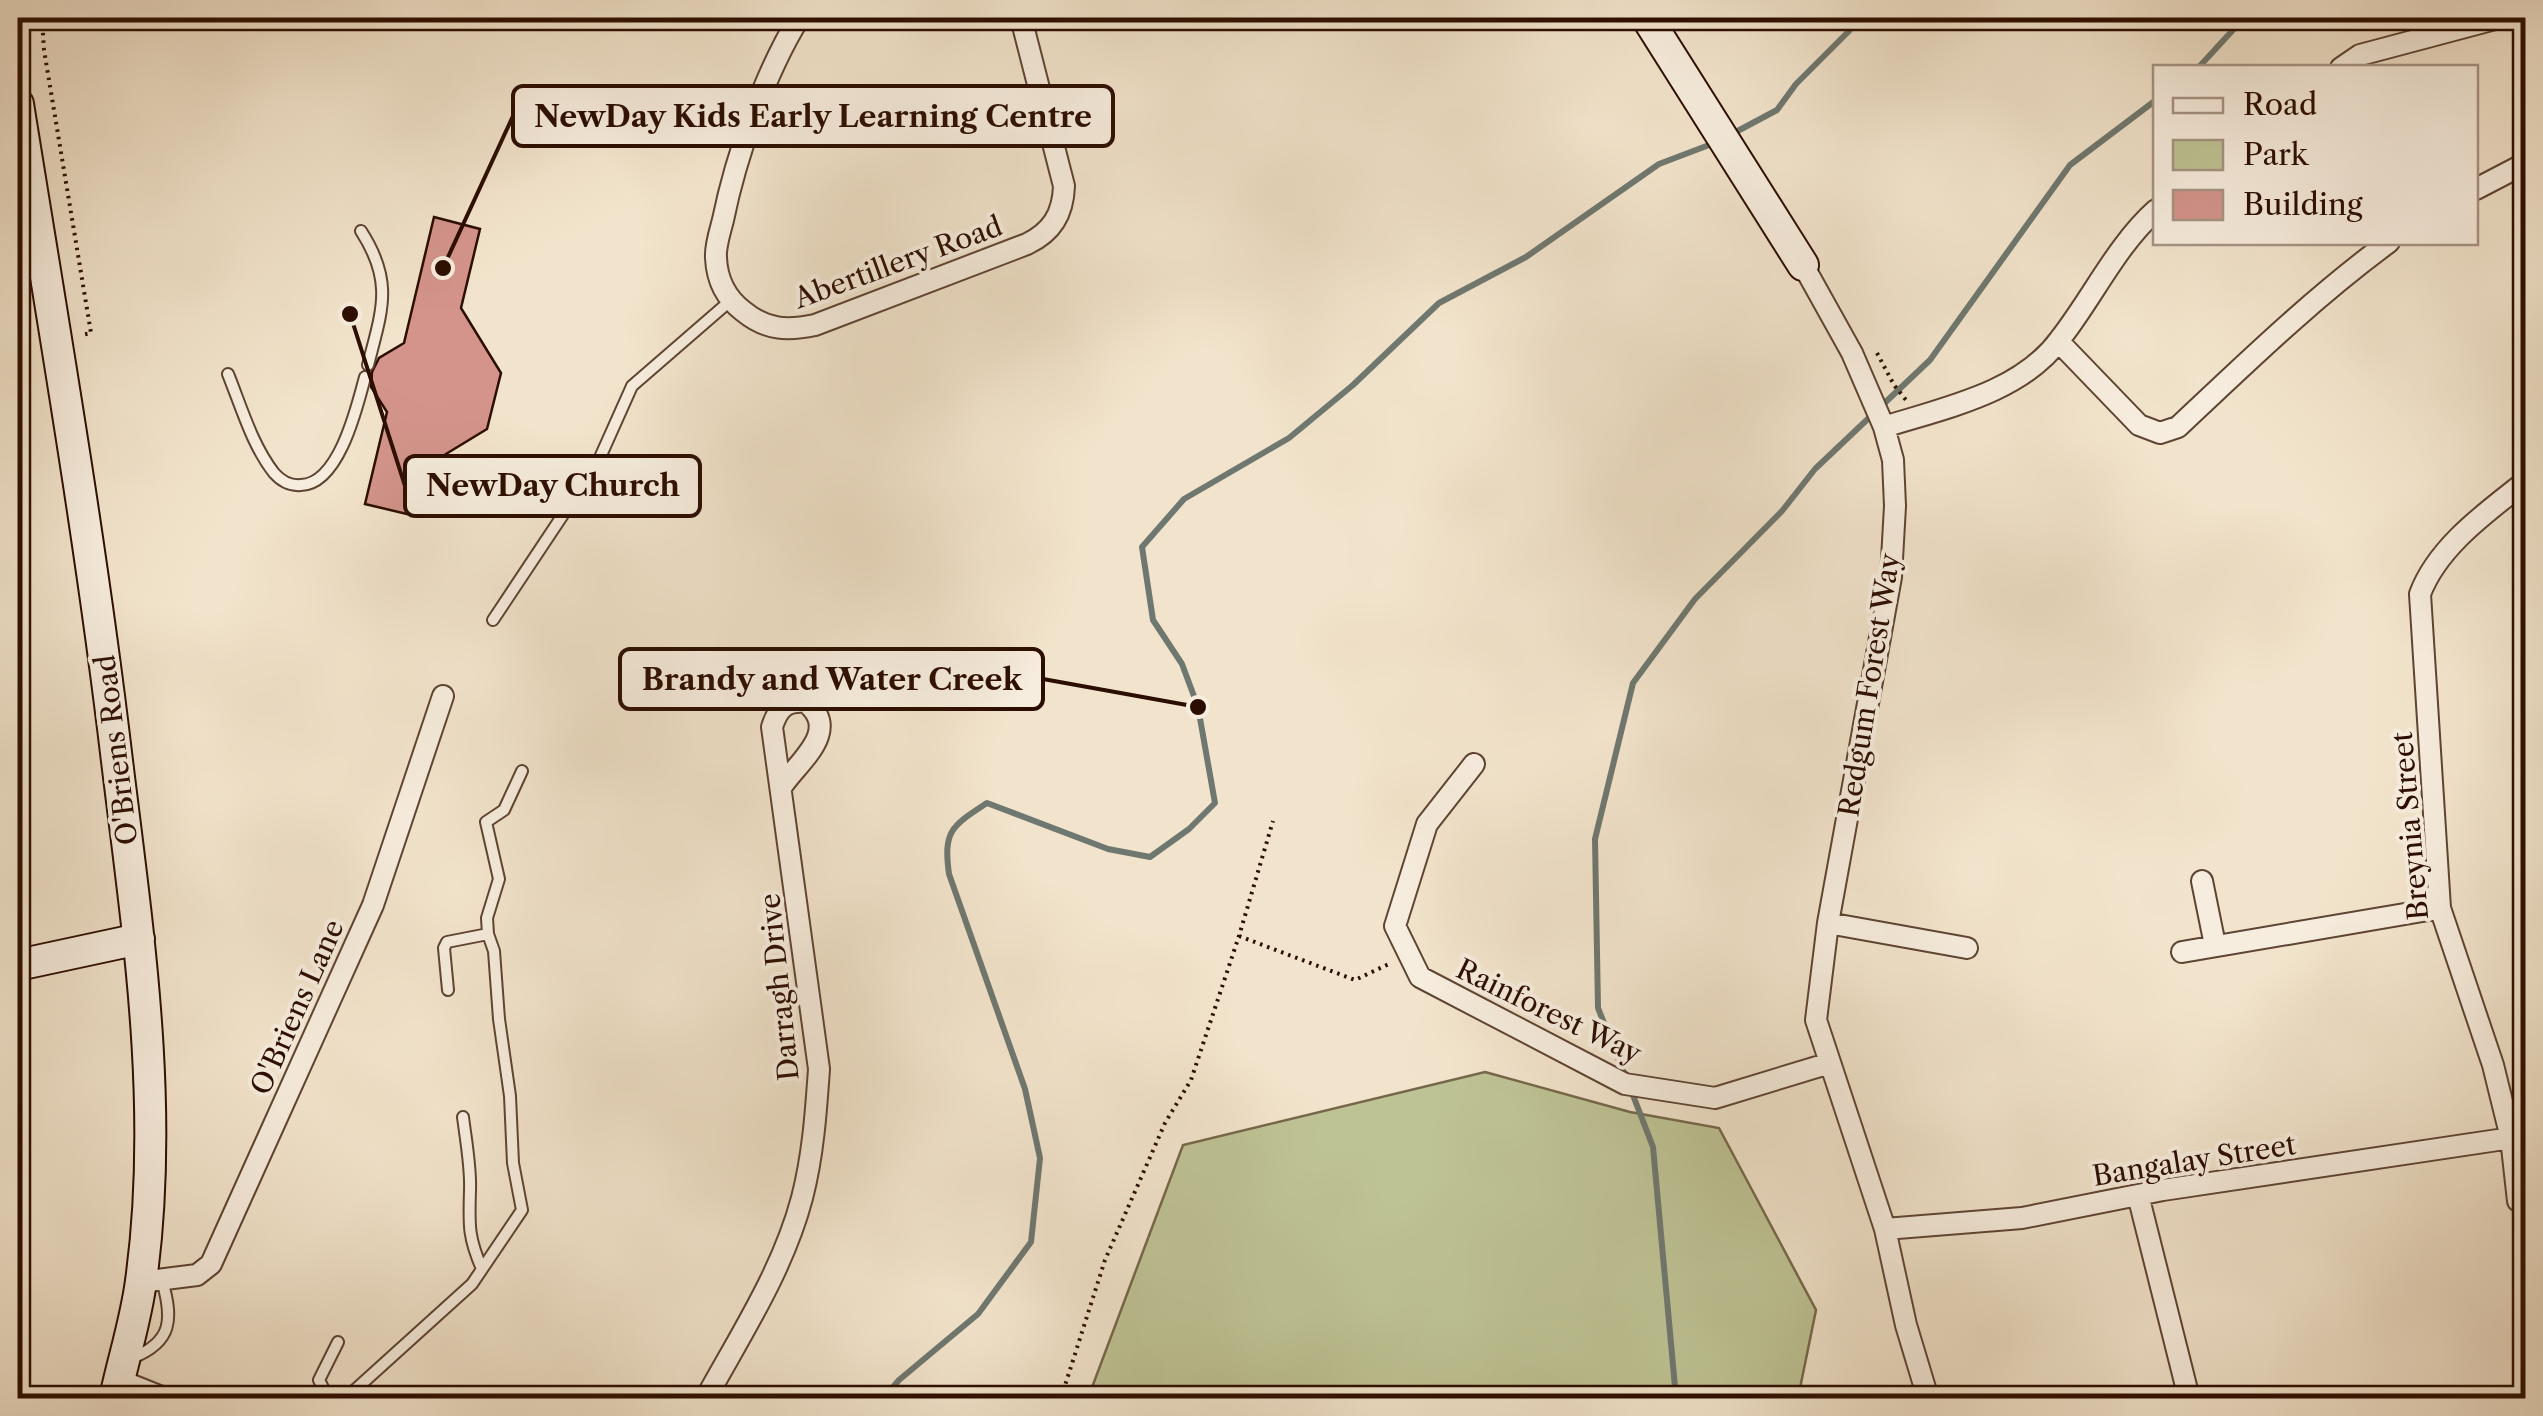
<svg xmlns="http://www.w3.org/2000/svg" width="2543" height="1416" viewBox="0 0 2543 1416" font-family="'Libre Caslon Text',serif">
  <rect width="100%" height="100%" fill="#f2e4cc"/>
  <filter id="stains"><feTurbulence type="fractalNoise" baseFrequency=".002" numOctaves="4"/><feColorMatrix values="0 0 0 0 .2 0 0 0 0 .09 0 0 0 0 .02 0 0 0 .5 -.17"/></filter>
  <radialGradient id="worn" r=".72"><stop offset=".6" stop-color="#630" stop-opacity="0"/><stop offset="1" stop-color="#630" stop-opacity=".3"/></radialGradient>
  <!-- green -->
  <path fill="#bec395" stroke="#75684a" stroke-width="2.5" d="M 1485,1072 L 1630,1112 L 1719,1128 L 1816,1310 L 1798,1398 L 1088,1398 L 1183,1145 Z"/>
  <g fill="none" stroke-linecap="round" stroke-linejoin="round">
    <!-- stream -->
    <path stroke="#6f7870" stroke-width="6" d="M 2198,68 L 2244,18
      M 1732,134 L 1777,110 L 1796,84 L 1849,31 L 1857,18
      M 1626,1078 L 1598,1008 L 1595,839 L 1633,683 L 1695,599 L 1782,511 L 1815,469 L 1930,360 L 2070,165 L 2156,100
      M 1631,1090 L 1653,1147 L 1676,1398
      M 884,1398 L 899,1380 L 978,1314 L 1031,1242 L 1040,1158 L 1025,1089 L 949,874 C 943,830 952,826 987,803 L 1108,849 L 1150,857 L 1189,829 L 1215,803 L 1198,707 L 1182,664 L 1153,620 L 1142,547 L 1184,499 L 1289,438 L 1353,385 L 1439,303 L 1526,257 L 1659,164 L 1717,142"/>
  </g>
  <!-- building -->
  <path fill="#d4948c" stroke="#2c0e00" stroke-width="2.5" d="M 434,217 L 480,229 L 461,308 L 501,373 L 487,429 L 423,468 L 411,515 L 365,504 L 387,412 L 371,387 L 372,372 L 379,358 L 404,343 Z"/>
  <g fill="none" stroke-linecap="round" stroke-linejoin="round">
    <defs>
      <path id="lane" d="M 361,231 C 394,282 382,310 368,365
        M 228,374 C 241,406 252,445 274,473 C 281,481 290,486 301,485 C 339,484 357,407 365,377
        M 493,620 L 598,462 L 632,386 L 730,301
        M 448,990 L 444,948 L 447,942 L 488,934
        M 463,1117 C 466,1141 471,1167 470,1190 C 469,1225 468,1237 482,1269
        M 132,1358 C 173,1342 173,1319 162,1280
        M 328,1398 L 319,1380 L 338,1342
        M 346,1398 L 472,1284 L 522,1210 L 513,1163 L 510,1096 L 499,1019 L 494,951 L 488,934 L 487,918 L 499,879 L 486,822 L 504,810 L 522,771"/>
      <path id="street" d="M 799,18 C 765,73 736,156 723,220 C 720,232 715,246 716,258 C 717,280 726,298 743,311 C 766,330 787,331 815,325 L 1027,244 C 1052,232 1063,214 1064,186 L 1021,18
        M 2341,68 L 2360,55 L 2499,18
        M 2476,189 L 2526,163
        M 1803,265 L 1852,353 L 1884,427 L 1893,460 L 1895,506 L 1891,577 L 1828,923 L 1816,1020 L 1885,1229 L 1906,1325 L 1928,1398
        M 2059,342 L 2139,425 L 2160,433 L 2178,427 C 2246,363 2313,298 2389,242
        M 1884,427 C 1944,408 2021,393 2060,339 C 2093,297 2116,246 2156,210
        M 1474,764 L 1427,824 L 1395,926 L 1420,977 L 1625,1084 L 1715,1098 L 1830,1063
        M 2202,881 L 2215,945
        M 1828,923 L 1967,948
        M 2182,952 L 2440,908
        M 2138,1195 L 2189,1398
        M 2518,1201 L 2511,1138 L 2493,1065 L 2440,908 L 2420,594 C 2438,546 2487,512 2526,481
        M 1885,1229 L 2022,1218 L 2163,1190 L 2511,1138
        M 141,1282 L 197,1275 L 211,1264 L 373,905 L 443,696
        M 119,1380 L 164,1398
        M 706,1398 C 741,1334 783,1270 802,1198 C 813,1156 816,1112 819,1069 L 772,727 C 778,708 786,700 806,702 C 841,731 800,760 782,786"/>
      <path id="secondary" d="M 1647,18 L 1803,265
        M 18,104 C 53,323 91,541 117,761 C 138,932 165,1108 141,1281 C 136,1320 123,1360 115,1398
        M 18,965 L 139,939"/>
    </defs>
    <!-- lane casing -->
    <use href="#lane" stroke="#5e4433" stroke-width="14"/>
    <!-- street casing -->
    <use href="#street" stroke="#5e4433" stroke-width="24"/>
    <!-- secondary casing -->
    <use href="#secondary" stroke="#2c0e00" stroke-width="34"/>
    <!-- path -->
    <path stroke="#2c0e00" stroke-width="4" stroke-dasharray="2.5 5" stroke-linecap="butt" d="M 42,18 L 44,50 L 91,333 L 81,335
      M 1877,353 L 1894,385 L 1906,400
      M 1239,936 L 1355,980 L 1391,963
      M 1061,1398 L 1105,1260 L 1165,1123 L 1191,1080 L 1239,936 L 1273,821"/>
    <!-- lane -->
    <use href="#lane" stroke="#f7edde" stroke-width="10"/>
    <!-- street -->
    <use href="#street" stroke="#f7edde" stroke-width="20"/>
    <!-- secondary -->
    <use href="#secondary" stroke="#f7edde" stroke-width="30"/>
  </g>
  <g text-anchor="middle" stroke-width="8" stroke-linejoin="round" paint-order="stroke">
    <!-- street labels -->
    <g font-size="28" fill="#2c0e00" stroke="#f7edde">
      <text transform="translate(898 262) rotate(-20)" y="10">Abertillery Road</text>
      <text transform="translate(1869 685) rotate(-81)" y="10">Redgum Forest Way</text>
      <text transform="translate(116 750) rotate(-97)" y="10">O'Briens Road</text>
      <text transform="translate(2410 826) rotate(-95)" y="10">Breynia Street</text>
      <text transform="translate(779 987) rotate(-96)" y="10">Darragh Drive</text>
      <text transform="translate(297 1007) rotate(-66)" y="10">O'Briens Lane</text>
      <text transform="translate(1549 1011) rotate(26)" y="10">Rainforest Way</text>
      <text transform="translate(2194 1160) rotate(-9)" y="10">Bangalay Street</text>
    </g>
  </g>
  <!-- callouts -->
  <path fill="none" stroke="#2c0e00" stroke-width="4" d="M443 268L513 116M350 314L405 486M1198 707L1043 679"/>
  <g fill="#2c0e00" stroke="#f7edde" stroke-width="4">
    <circle cx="443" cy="268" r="10"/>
    <circle cx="350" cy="314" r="10"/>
    <circle cx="1198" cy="707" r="10"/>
  </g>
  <g fill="#f7edde" stroke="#2c0e00" stroke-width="4">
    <rect x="513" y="86" width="600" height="60" rx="10"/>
    <rect x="405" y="456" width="295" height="60" rx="10"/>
    <rect x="620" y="649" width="423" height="60" rx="10"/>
  </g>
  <g font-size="30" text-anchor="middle" font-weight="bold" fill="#2c0e00">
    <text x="813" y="127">NewDay Kids Early Learning Centre</text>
    <text x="553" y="496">NewDay Church</text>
    <text x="832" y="690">Brandy and Water Creek</text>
  </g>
  <!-- margin -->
  <rect width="2543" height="1416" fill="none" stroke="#f2e4cc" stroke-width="60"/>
  <rect x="20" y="20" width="2503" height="1376" fill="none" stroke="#2c0e00" stroke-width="5"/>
  <rect x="30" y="30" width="2483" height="1356" fill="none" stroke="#2c0e00" stroke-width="2.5"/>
  <!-- legend -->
  <rect x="2153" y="65" width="325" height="180" fill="#f7edde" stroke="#a69485" stroke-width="2.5"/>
  <rect x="2173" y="98" width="50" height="15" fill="#f7edde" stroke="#a69485" stroke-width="2.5"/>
  <text x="2243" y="115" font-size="30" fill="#2c0e00">Road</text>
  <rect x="2173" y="140" width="50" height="30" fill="#bec395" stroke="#a69485" stroke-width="2.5"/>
  <text x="2243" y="165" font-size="30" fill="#2c0e00">Park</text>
  <rect x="2173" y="190" width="50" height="30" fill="#d4948c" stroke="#a69485" stroke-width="2.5"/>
  <text x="2243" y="215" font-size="30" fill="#2c0e00">Building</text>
  <rect width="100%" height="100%" filter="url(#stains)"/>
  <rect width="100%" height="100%" fill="url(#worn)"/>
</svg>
